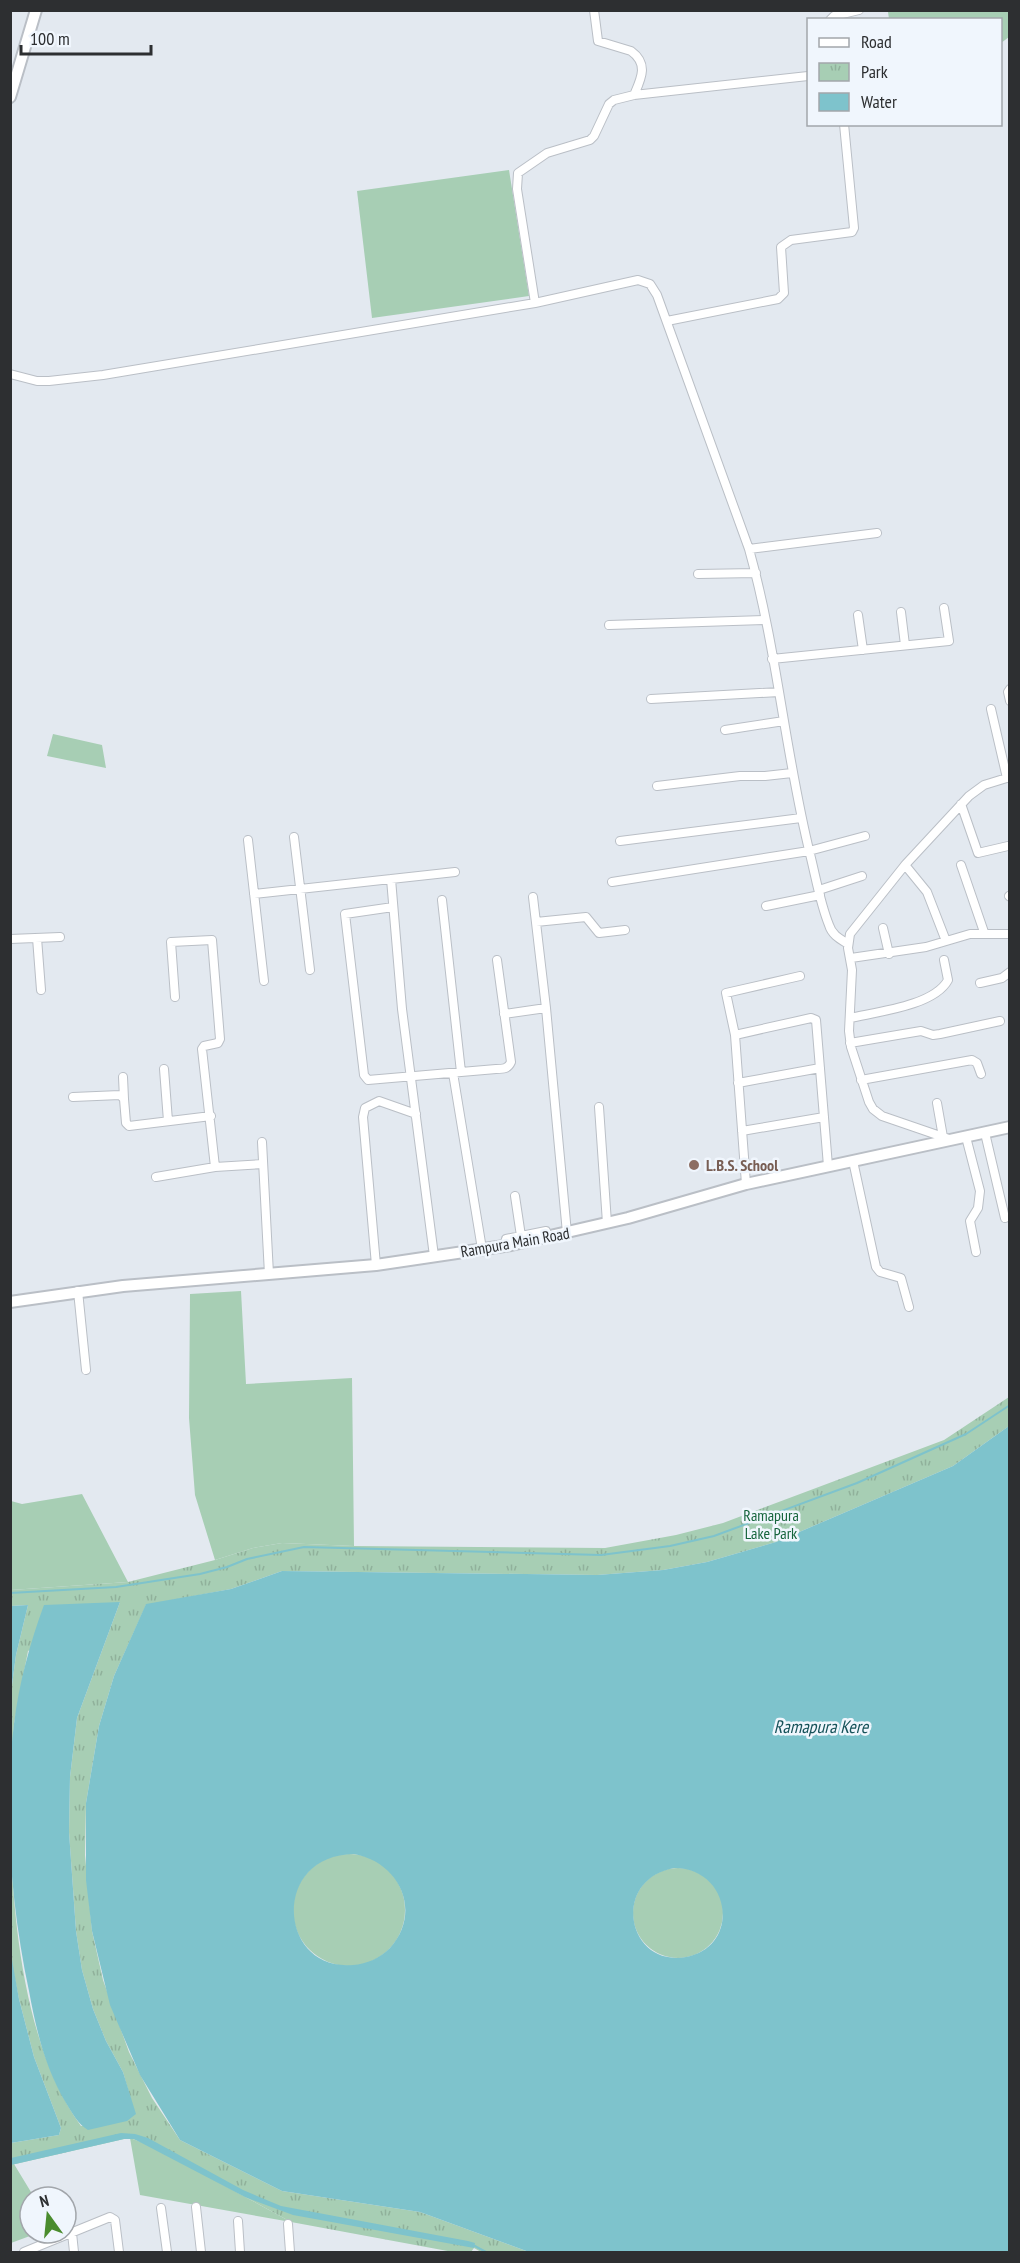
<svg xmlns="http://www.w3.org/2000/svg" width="1020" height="2263" viewBox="0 0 1020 2263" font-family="'PT Sans Narrow',sans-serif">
  <defs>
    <pattern id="park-tufts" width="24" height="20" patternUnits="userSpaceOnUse" patternTransform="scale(1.5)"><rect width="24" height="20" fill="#a7ceb4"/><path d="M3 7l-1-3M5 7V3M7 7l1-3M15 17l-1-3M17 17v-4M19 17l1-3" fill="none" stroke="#90b19b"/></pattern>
  </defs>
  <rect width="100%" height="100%" fill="#e3e9f0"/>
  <!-- grass -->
  <path fill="#a7ceb4" d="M 893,10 L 1009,11 L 1009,37 L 1001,43 L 1000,20 L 889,19 L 888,12 Z
    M 509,170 L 529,296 L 372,318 L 357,191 Z
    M 53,734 L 102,745 L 106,768 L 47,756 Z
    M 241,1291 L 246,1384 L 352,1378 L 354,1546 L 282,1543 L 253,1548 L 215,1560 L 195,1495 L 189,1418 L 190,1294 Z
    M 82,1494 L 128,1582 L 11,1590 L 11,1501 L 22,1504 Z
    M293 1910a56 56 0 1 1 112 0a56 56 0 1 1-112 0Z
    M633 1913a45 45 0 1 1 90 0a45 45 0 1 1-90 0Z
    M 130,2138 L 152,2146 L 291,2222 L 140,2195 Z
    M 14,2164 L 34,2197 L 30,2197 L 30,2233 L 38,2233 L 11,2243 L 10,2165 Z"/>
  <!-- park -->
  <path fill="url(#park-tufts)" d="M 1009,1397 L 1009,1426 L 953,1466 L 776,1542 L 707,1562 L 663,1570 L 597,1575 L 282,1571 L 231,1589 L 146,1605 L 114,1676 L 99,1726 L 86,1803 L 85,1855 L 92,1931 L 103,1980 L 129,2052 L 152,2098 L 180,2140 L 282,2191 L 420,2212 L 529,2252 L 481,2252 L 474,2248 L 471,2252 L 453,2252 L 291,2222 L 152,2146 L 130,2138 L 124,2139 L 11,2165 L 11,2143 L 59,2135 L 61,2128 L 34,2057 L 19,1999 L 10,1954 L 10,1829 C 13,1922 25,2049 81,2126 L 135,2114 L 123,2072 L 106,2041 L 93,2009 L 82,1970 L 76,1931 L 69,1832 L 70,1777 L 77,1718 L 120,1602 L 28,1651 L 14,1724 L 11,1769 L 11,1692 L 16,1655 L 28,1605 L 11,1606 L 11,1590 L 128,1582 L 215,1560 L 253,1548 L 282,1543 L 354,1546 L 605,1548 L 676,1535 L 723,1523 L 944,1440 Z"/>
  <!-- water -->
  <path fill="#7ec3cc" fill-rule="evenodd" d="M 1009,1426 L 1009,2252 L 529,2252 L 420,2212 L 282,2191 L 180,2140 L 140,2075 L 110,2005 L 92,1931 L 86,1880 L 86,1803 L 99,1726 L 114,1676 L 146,1604 L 231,1589 L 282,1571 L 597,1575 L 663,1570 L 707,1562 L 776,1542 L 953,1466 ZM 354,1854 C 399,1862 423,1911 390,1948 C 380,1958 367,1964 353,1965 C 278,1972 270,1855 354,1854 ZM 674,1868 C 732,1868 741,1947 686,1957 C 627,1968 610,1880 674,1868 Z
    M 120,1602 L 77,1718 L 70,1777 L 69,1832 L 76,1931 L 82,1970 L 93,2009 L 106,2041 L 123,2072 L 136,2114 L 127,2121 L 88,2130 C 78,2124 72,2113 66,2103 C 45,2068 36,2029 29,1991 C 11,1906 3,1810 14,1724 C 19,1683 30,1643 44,1605 Z
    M 28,1605 L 16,1655 L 11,1692 L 11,1606 Z
    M 11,1954 L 19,1999 L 34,2057 L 61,2128 L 59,2135 L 11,2143 Z
    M 121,2133 L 135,2134 L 148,2138 L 243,2190 L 281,2206 L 468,2241 L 475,2243 L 474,2248 L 293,2215 L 245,2197 L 134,2139 L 124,2139 L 11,2165 L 11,2158 Z"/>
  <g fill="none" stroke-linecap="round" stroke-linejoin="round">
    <!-- stream -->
    <path stroke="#7ec3cc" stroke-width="2" d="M 1008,10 L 1010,12
      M 10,1593 L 116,1587 L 200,1574 L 227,1567 L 247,1559 L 304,1547 L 601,1555 L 670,1546 L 714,1536 L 857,1483 L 966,1434 L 1010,1405
      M 473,2245 L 486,2252"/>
    <defs>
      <path id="minor" d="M 594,10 L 598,41 L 631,51 C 649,64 641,79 634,95
        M 830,20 L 834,16 L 859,10
        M 535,303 L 517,189 L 518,173 L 547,153 L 590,140 L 594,136 L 609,104 L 614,100 L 634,95 L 808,76
        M 667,321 L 778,299 L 784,293 L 781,247 L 791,240 L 852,232 L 854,228 L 844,124
        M 10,374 L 37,381 L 49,381 L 103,375 L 535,303 L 638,280 L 650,284 L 657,295 L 749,549 C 777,649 785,753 810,854 C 816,878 820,903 829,925 C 832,935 840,939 848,944
        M 749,549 L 877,533
        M 698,574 L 756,573
        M 901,612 L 905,645
        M 858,615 L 863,650
        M 609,625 L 765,620
        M 772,659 L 949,641 L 944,608
        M 1010,689 L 1008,692 L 1010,701
        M 651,699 L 779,692
        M 991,709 L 1007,778
        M 725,730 L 784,721
        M 657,786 L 740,776 L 765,776 L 792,773
        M 961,804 L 978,853 L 1008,846
        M 294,837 L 310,970
        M 248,840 L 264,981
        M 620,841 L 801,818
        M 905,865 L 927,892 L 946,941
        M 961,865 L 984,932
        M 391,879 L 402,1009 L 434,1256
        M 612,882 L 809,851 L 865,836
        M 819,890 L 862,876
        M 254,894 L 455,872
        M 1009,896 L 1010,897
        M 442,900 L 461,1072
        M 766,906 L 820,895
        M 393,907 L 345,914 L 364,1075 L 368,1080 L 496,1069 C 503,1069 508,1069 511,1062 L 497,960
        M 536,922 L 586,917 L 599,933 L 625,930
        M 883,928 L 889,954
        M 37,938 L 41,990
        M 10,939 L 60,937
        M 851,958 L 926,947 L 970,934 L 1010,934
        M 980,983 L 1002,978 L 1010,972
        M 175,997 L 171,942 L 212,940 L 220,1039 L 218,1043 L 204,1046 L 202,1049 L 215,1167
        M 546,1008 L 567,1233
        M 504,1014 L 546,1008 L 533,897
        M 850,1018 C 876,1012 934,1006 948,980 L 944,960
        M 735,1035 L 811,1018 L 816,1020 L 828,1166
        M 850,1043 L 921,1031 L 933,1035 L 940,1034 L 1000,1021
        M 164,1069 L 168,1121
        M 453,1073 L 482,1249
        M 123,1077 L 124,1099
        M 861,1080 L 972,1060 L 977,1063 L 981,1074
        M 738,1083 L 820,1068
        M 73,1097 L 120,1095 L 124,1099 L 126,1123 L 129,1126 L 211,1116
        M 937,1103 L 943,1137
        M 599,1107 L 607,1223
        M 742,1131 L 824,1117
        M 985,1133 L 1005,1218
        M 966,1137 L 980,1191 L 978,1208 L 970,1221 L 976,1252
        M 949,1139 L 882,1116 L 873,1109 L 869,1102 L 851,1047 L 849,1031 L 852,970 L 848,948 L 850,934 L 905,865 L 969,796 L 984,785 L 1010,777
        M 262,1142 L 269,1274
        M 853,1161 L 876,1267 L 880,1272 L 901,1278 L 909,1307
        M 156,1177 L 215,1167 L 263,1164
        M 746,1184 L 735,1035 L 726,993 L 800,976
        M 515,1196 L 521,1236
        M 505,1246 L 506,1239 L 546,1231 L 548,1237
        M 376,1265 L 363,1117 L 365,1108 L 379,1101 L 416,1114
        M 78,1291 L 86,1370
        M 196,2207 L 201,2252
        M 161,2208 L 167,2252
        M 238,2221 L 240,2252
        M 288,2224 L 290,2252
        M 72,2233 L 74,2252
        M 24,2252 L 110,2217 L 115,2220 L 119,2252"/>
      <path id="secondary" d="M 10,97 L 36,10
        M 10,1302 L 123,1286 L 376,1265 L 511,1245 L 628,1218 L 746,1184 L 1010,1127"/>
    </defs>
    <!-- minor casing -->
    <use href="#minor" stroke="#babfc6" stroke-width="10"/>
    <!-- secondary casing -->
    <use href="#secondary" stroke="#babfc6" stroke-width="14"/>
    <!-- minor -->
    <use href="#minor" stroke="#fff" stroke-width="8"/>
    <!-- secondary -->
    <use href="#secondary" stroke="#fff" stroke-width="10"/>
  </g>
  <!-- markers -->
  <circle fill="#8d6e63" stroke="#f0f6fd" stroke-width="2" cx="694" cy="1165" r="6"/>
  <g text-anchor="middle" stroke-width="5" stroke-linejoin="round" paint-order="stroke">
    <!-- education labels -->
    <g font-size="16" font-weight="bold" fill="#785e54" stroke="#f0f6fd" text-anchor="start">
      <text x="706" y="1171">L.B.S. School</text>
    </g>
    <!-- street labels -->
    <g font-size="16" fill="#2d2f31" stroke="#f0f6fd">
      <text transform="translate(515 1242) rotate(-10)" y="6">Rampura Main Road</text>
    </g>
    <!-- park labels -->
    <g font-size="16" fill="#16653c" stroke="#f0f6fd">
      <text x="771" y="1521">Ramapura<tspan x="771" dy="18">Lake Park</tspan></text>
    </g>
    <!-- water labels -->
    <g font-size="18" font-style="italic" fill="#17535a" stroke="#f0f6fd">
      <text x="821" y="1733">Ramapura Kere</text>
    </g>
  </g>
  <!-- border -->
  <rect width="1020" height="2263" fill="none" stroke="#2d2f31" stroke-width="24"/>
  <!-- legend -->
  <rect x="807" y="18" width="195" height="108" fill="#f0f6fd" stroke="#a2a6ab" stroke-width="1.5"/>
  <rect x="819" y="38" width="30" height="9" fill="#ffffff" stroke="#a2a6ab" stroke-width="1.5"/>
  <text x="861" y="48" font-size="18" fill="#2d2f31">Road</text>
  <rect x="819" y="63" width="30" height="18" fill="url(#park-tufts)" stroke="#a2a6ab" stroke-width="1.5"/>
  <text x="861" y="78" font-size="18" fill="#2d2f31">Park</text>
  <rect x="819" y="93" width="30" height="18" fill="#7ec3cc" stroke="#a2a6ab" stroke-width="1.5"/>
  <text x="861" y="108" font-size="18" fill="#2d2f31">Water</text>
  <!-- north arrow -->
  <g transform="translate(48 2215) rotate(345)"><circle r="28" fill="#f0f6fd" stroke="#a2a6ab" stroke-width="1.5"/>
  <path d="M0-4.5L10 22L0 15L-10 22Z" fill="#4a8c2e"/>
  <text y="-9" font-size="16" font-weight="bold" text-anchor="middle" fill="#2d2f31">N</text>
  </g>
  <!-- scale -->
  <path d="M21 45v9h130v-9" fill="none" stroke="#2d2f31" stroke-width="3"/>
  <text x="30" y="45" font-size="18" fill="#2d2f31" stroke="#f0f6fd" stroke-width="4.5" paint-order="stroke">100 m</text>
</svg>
